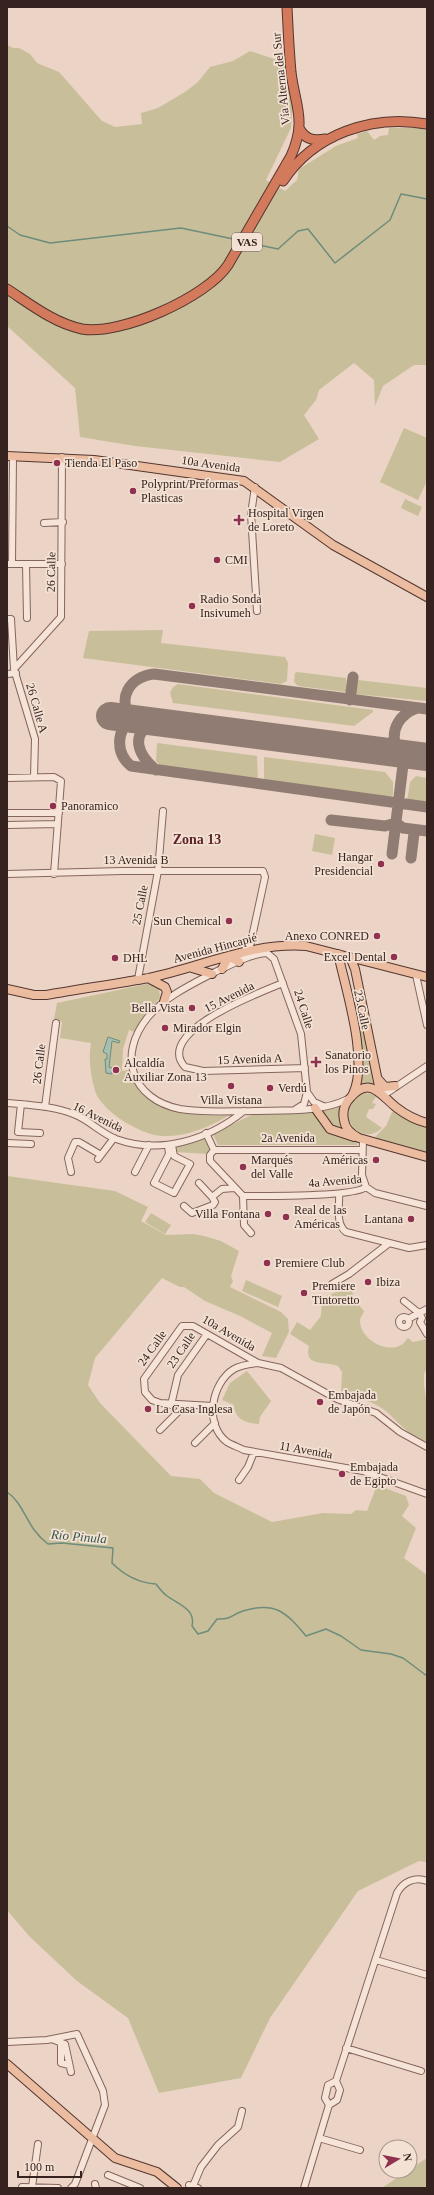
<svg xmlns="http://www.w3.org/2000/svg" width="434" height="2195" viewBox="0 0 434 2195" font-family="Georgia,serif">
  <rect width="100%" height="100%" fill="#ebd4c5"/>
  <!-- green -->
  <path fill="#c8bf9a" d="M 7,45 L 13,48 L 19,48 L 30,54 L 37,63 L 59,72 L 102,121 L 115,127 L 142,124 L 141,113 L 158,108 L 185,92 L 198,82 L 210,67 L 233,61 L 250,51 L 283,62 L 289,67 L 293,95 L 291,128 L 266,180 L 285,191 L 297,180 L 299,169 L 336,146 L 358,138 L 357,134 L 367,131 L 374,140 L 380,136 L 388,135 L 389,128 L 427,128 L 427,365 L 414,365 L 383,386 L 375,406 L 374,380 L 354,363 L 319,390 L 316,400 L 304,415 L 319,439 L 280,462 L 135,446 L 80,437 L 75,388 L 7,326 Z
    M 404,428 L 427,438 L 427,481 L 418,500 L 380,482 Z
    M 405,499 L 422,507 L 418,516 L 401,508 Z
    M 163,630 L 161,643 L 285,657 L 288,663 L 287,681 L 281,684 L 83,658 L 89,631 Z
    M 297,672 L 346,678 L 347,690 L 345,692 L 298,686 L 294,682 L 295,673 Z
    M 358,680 L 427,688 L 427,701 L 355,694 L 355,682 Z
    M 178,684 L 373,710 L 373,712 L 354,726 L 173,703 L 170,693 L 173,687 Z
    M 157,743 L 257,756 L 258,779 L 161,767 L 156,761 Z
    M 264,757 L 385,772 L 393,782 L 393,795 L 390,797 L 264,780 Z
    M 416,776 L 427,778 L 427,803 L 407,801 L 410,782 Z
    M 315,834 L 335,838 L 332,855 L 312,851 Z
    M 151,983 L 159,987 L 160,998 L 146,1012 L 134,1032 L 129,1030 L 123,1049 L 122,1071 L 129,1070 C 142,1114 190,1115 228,1116 C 207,1128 186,1137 162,1136 C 141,1135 102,1112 95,1091 C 91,1076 88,1060 91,1043 L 60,1038 L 62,1022 L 54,1019 L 57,1003 Z
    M 365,1030 L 377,1087 L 359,1088 L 363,1061 L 357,1031 Z
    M 365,1093 L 377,1095 L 372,1103 L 376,1104 L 373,1109 L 369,1109 L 366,1117 L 382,1128 C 357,1151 328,1104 365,1093 Z
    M 342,1106 L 346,1132 L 335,1130 L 318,1111 Z
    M 393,1110 L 427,1126 L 427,1153 L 394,1145 L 375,1137 L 386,1126 Z
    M 315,1111 L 329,1130 L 357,1141 L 357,1145 L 218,1145 L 213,1134 L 251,1115 Z
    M 206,1136 L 212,1149 L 209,1154 L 175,1152 L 177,1147 Z
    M 7,1176 L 115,1191 L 148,1207 L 141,1221 L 166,1235 L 193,1234 L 204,1236 L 221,1241 L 239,1251 L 231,1276 L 233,1281 L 230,1287 L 281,1312 L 288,1319 L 289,1332 L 276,1358 L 262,1356 L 272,1333 L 240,1316 L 205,1301 L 184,1287 L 180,1287 L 162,1278 L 95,1358 L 88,1385 L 100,1403 L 171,1476 L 200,1479 L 214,1493 L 272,1522 L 323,1513 L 351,1514 L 356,1510 L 367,1511 L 377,1485 L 406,1496 L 409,1505 L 402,1516 L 416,1528 L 404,1558 L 427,1575 L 427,1862 L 419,1861 L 358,1891 L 270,2018 L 241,2078 L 159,2093 L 128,2018 L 77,1981 L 29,1936 L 7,1910 Z
    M 151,1213 L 171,1225 L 165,1234 L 145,1222 Z
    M 246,1280 L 282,1296 L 278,1307 L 242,1291 Z
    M 350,1286 L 356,1302 L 364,1311 C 363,1314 360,1318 360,1320 C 359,1338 386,1354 401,1345 C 404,1344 406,1340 408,1338 L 413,1342 L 427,1339 L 427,1368 L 424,1374 L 424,1385 L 427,1405 L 427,1442 C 407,1434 402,1426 387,1412 C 374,1401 356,1397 341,1392 L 342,1372 L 338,1366 C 325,1361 303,1367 309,1346 L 290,1334 L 297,1322 L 310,1330 L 321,1316 L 322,1298 Z
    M 247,1371 L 271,1401 L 260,1417 L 259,1424 C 246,1423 235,1420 234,1405 L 222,1400 L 230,1383 Z
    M 427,2158 L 427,2188 L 382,2188 L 407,2171 L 410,2171 L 410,2169 Z"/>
  <!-- water -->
  <path fill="#a7bfb0" stroke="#6e8c7b" d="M 108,1037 L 120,1041 L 119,1043 L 112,1041 L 109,1067 L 112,1068 L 112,1074 L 106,1073 L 105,1059 L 107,1059 L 107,1054 L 103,1052 Z"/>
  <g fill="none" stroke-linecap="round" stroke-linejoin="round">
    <!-- stream -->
    <path stroke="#6e8c7b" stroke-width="1.5" d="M 7,226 L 20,235 L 50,243 L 181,228 L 238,240
      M 245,242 L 278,249 L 298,231 L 308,229 L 335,263 L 390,220 L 401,194 L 427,199
      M 7,1492 C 25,1504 26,1528 48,1544 L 62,1543 L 113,1548 L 112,1563 C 124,1575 140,1583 156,1584 C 159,1588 163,1593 167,1596 C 178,1604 196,1609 192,1626 L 198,1634 L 208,1631 L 217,1619 C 231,1620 231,1615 243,1611 C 275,1601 286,1612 306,1636 L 326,1629 L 341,1636 L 361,1650 L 391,1654 L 403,1658 L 427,1676"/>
    <!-- taxiway -->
    <path stroke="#907c72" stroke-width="11" d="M 350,700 L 353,677
      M 427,709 L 154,674 C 130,676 115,700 133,719 C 115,730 116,754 131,766 L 427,807
      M 154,721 C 129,735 138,755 156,770
      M 386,751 L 390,748 L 394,739
      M 403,765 C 402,759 398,753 396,747 C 390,729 400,714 417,708
      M 331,820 L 385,826 L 396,823 L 403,828 L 427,831
      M 392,854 L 403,765 L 410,755
      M 411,858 L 414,833 L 417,830"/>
    <!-- runway -->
    <path stroke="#907c72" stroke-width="28" d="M 110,716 L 427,757"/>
    <defs>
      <path id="minor" d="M 255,487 L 251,514 L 257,611
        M 44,523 L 63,522
        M 7,564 L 62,564
        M 12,564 L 13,456
        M 26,564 L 27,618
        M 7,619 L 11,619 L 14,669 L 35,739 L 34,777
        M 14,669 L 61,617 L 62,457
        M 7,674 L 16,673
        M 7,778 L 54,777 L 61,781 L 54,874
        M 7,813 L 59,813
        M 7,825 L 58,824
        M 7,874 L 122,871 L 263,871 L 265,877 L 249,951
        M 416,975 L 427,1025
        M 138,979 L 158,871 L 163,811
        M 283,983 C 261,992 153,1032 185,1067 L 203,1071 L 305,1068
        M 307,1092 L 314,1102 L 323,1106
        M 384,1095 L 427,1066
        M 7,1103 C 29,1105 55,1106 76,1115 C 90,1121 101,1133 116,1139 C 160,1155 208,1140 244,1111
        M 21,1104 L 18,1132 L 40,1133
        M 45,1107 L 56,1023
        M 296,1109 L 304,1104 L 307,1092 L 301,1034 L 274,959 L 267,953 C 249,954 229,966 213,973 C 190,985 165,997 148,1017 C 117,1055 131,1099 180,1109 C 203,1113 229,1111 252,1111 C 283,1110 320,1113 348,1099
        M 206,1133 L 214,1150
        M 363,1140 L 362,1175 L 366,1187 L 375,1193 L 427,1206
        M 7,1143 L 31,1144
        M 168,1146 L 169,1154 L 154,1183 L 174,1193 L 190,1164 L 174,1156 L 172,1145
        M 214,1150 L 361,1150
        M 214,1150 L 210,1155 L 210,1161 L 243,1196 L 244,1225 L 251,1233
        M 98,1159 L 114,1138
        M 71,1172 L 68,1158 L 75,1142 L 79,1142 L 101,1155
        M 135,1172 L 149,1145
        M 199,1183 L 212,1197
        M 339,1194 C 340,1205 335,1224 346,1232 L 409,1248 L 427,1245
        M 243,1196 C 262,1196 355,1197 366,1187
        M 184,1206 L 192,1213 L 213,1205 L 215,1202 L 212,1197 L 222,1189 L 234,1188
        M 332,1284 L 349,1274 L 388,1244
        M 404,1301 L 419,1313 L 422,1318 L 420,1322 L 427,1334
        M399 1322a5 5 0 1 1 10 0a5 5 0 1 1-10 0Z
        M 408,1319 L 427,1309
        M 258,1363 C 250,1364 241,1365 234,1369 C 211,1383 204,1425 227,1442 C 232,1445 238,1447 244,1450 L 363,1471 L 427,1494
        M 171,1405 L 178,1375 L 207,1334
        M 213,1406 L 160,1403 L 152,1400 L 145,1392 L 144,1379 L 182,1326 L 193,1326 L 258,1363 L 281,1368 L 337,1399 L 376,1413 L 400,1432 L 427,1447
        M 160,1430 L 185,1405
        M 195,1443 L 215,1423
        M 239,1480 L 248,1467 L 254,1452
        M 376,1960 L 427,1975
        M 54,2040 L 65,2044 L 71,2072
        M 7,2042 L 47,2040 L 77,2034 L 103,2091 L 105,2105 L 75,2184 L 71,2188
        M 61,2042 L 61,2063 L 69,2065
        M 346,2048 L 421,2071
        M 329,2105 L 337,2100 L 340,2090 L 336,2081
        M 319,2138 L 360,2150
        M 108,2175 L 140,2188
        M 95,2184 L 96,2188
        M 189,2185 L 198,2188
        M 193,2186 L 201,2167 L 218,2145 L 238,2127 L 242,2111
        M 22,2187 L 58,2188
        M 32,2187 L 38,2144
        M 304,2188 L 329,2105 L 325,2098 L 328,2085 L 336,2081 L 397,1893 C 403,1882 415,1876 427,1881"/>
      <path id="major" d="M 7,456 L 94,460 L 244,481 L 333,545 L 427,597
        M 338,954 C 346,990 369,1061 353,1094
        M 229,956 L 239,962
        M 350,957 L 355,969 L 380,1091
        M 192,968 L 212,974
        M 222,969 L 229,956
        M 148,978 L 165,987 L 167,992 L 164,1002
        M 7,989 L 34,995 L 46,995 C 80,989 115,984 149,978 C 201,967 252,942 306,946 L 427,977
        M 378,1079 L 385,1087 L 395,1086
        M 315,1108 L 330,1129 L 354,1137
        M 427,1123 C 416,1120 406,1115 397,1108 C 382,1097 371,1075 351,1097 C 345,1103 342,1111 344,1120 C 345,1128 351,1134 359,1138 L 427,1157
        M 7,2064 L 115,2158 L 157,2172 L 177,2188"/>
      <path id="highway" d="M 299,128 C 305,139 312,141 325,139
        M 283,181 C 314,134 372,114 427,124
        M 7,289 C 30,304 54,323 82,329 C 120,336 207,297 228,265 L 291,156 C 307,120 295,106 291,72 C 289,50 288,28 287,7"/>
    </defs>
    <!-- minor casing -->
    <use href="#minor" stroke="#85655d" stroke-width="8"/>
    <!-- major casing -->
    <use href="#major" stroke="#533630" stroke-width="10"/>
    <!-- highway casing -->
    <use href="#highway" stroke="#533630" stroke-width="11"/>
    <!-- minor -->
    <use href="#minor" stroke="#f6e4d8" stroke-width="6"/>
    <!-- major -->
    <use href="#major" stroke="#ebbca0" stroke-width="8"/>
    <!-- highway -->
    <use href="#highway" stroke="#d47a5c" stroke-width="9"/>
  </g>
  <!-- markers -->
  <g fill="#8f314f" stroke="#f3e1d4" stroke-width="1.5">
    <circle cx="57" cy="463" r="4"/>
    <circle cx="133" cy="491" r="4"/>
    <path d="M237 514h4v4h4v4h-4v4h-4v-4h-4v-4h4z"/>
    <circle cx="217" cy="560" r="4"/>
    <circle cx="192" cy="606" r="4"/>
    <circle cx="53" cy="806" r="4"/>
    <circle cx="381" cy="864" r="4"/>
    <circle cx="229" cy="921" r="4"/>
    <circle cx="377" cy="936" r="4"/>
    <circle cx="394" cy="957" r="4"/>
    <circle cx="115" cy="958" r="4"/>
    <circle cx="192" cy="1008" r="4"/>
    <circle cx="165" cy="1028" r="4"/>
    <path d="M314 1056h4v4h4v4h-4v4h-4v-4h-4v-4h4z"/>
    <circle cx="116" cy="1070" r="4"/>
    <circle cx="231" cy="1086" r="4"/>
    <circle cx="270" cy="1088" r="4"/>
    <circle cx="376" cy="1160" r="4"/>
    <circle cx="243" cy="1167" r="4"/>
    <circle cx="268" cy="1214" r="4"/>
    <circle cx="286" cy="1217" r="4"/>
    <circle cx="411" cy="1219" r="4"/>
    <circle cx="267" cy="1263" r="4"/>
    <circle cx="368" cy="1282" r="4"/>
    <circle cx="304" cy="1293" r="4"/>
    <circle cx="320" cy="1402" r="4"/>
    <circle cx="148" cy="1409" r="4"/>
    <circle cx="342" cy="1474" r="4"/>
  </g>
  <g text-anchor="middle" stroke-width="3.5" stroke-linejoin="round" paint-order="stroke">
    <!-- shield labels -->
    <rect fill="#f3e1d4" stroke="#6f5c55" stroke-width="1" x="232" y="233" width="30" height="18" rx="3"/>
    <g font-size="11" font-weight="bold" fill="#36231f">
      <text x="247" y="246">VAS</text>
    </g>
    <!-- street labels -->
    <g font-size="12" fill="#36231f" stroke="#f3e1d4">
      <text transform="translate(281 79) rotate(-96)" y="4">Vía Alterna del Sur</text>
      <text transform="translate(211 464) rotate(8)" y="4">10a Avenida</text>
      <text transform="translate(51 572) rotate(-89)" y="4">26 Calle</text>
      <text transform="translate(37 708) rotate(74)" y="4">26 Calle A</text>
      <text x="136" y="864">13 Avenida B</text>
      <text transform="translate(140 905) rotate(-79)" y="4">25 Calle</text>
      <text transform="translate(215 948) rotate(-15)" y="4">Avenida Hincapié</text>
      <text transform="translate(229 997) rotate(-27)" y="4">15 Avenida</text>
      <text transform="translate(304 1009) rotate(72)" y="4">24 Calle</text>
      <text transform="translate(362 1010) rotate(78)" y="4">23 Calle</text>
      <text transform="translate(250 1059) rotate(-2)" y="4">15 Avenida A</text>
      <text transform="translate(39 1064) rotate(-83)" y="4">26 Calle</text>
      <text transform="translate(98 1117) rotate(26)" y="4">16 Avenida</text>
      <text x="288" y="1142">2a Avenida</text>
      <text transform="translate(335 1181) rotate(-5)" y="4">4a Avenida</text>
      <text transform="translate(229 1333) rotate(30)" y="4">10a Avenida</text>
      <text transform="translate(152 1348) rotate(-55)" y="4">24 Calle</text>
      <text transform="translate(181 1350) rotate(-56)" y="4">23 Calle</text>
      <text transform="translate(306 1450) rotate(10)" y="4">11 Avenida</text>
    </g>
    <!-- poi labels -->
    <g font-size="12" fill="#36231f" stroke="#f3e1d4" text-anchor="start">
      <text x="65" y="467">Tienda El Paso</text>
      <text x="141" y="488">Polyprint/Preformas<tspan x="141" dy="14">Plasticas</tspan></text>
      <text x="248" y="517">Hospital Virgen<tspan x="248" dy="14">de Loreto</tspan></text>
      <text x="225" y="564">CMI</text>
      <text x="200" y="603">Radio Sonda<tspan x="200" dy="14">Insivumeh</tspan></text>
      <text x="61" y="810">Panoramico</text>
      <text x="373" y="861" text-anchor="end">Hangar<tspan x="373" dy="14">Presidencial</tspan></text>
      <text x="221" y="925" text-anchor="end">Sun Chemical</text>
      <text x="369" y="940" text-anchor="end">Anexo CONRED</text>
      <text x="386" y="961" text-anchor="end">Excel Dental</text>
      <text x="123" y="962">DHL</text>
      <text x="184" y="1012" text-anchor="end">Bella Vista</text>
      <text x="173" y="1032">Mirador Elgin</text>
      <text x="325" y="1059">Sanatorio<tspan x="325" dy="14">los Pinos</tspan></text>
      <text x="124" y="1067">Alcaldía<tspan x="124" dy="14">Auxiliar Zona 13</tspan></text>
      <text x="278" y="1092">Verdú</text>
      <text x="231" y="1104" text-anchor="middle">Villa Vistana</text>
      <text x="251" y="1164">Marqués<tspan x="251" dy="14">del Valle</tspan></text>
      <text x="368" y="1164" text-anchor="end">Américas</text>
      <text x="294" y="1214">Real de las<tspan x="294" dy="14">Américas</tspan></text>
      <text x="260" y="1218" text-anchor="end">Villa Fontana</text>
      <text x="403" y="1223" text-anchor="end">Lantana</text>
      <text x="275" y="1267">Premiere Club</text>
      <text x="376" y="1286">Ibiza</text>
      <text x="312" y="1290">Premiere<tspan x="312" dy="14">Tintoretto</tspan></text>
      <text x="328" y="1399">Embajada<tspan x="328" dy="14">de Japón</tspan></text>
      <text x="156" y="1413">La Casa Inglesa</text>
      <text x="350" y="1471">Embajada<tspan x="350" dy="14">de Egipto</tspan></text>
    </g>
    <!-- water labels -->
    <g font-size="13" font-style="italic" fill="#305547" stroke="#f3e1d4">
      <text transform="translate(79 1536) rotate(5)" y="5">Río Pinula</text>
    </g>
    <!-- quarter labels -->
    <g font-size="14" font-weight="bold" fill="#5f2228" stroke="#f3e1d4">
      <text x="197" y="844">Zona 13</text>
    </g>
  </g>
  <!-- border -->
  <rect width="434" height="2195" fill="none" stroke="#36231f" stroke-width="16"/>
  <!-- north arrow -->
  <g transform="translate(398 2159) rotate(80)"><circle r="19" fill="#f3e1d4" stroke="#a7958c"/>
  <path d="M0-3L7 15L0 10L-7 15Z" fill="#8f314f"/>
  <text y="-6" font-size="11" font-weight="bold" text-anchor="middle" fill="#36231f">N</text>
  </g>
  <!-- scale -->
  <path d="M18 2171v6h63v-6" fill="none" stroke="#36231f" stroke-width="2"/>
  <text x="24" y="2171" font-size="12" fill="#36231f" stroke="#f3e1d4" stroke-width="3" paint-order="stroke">100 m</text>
</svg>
